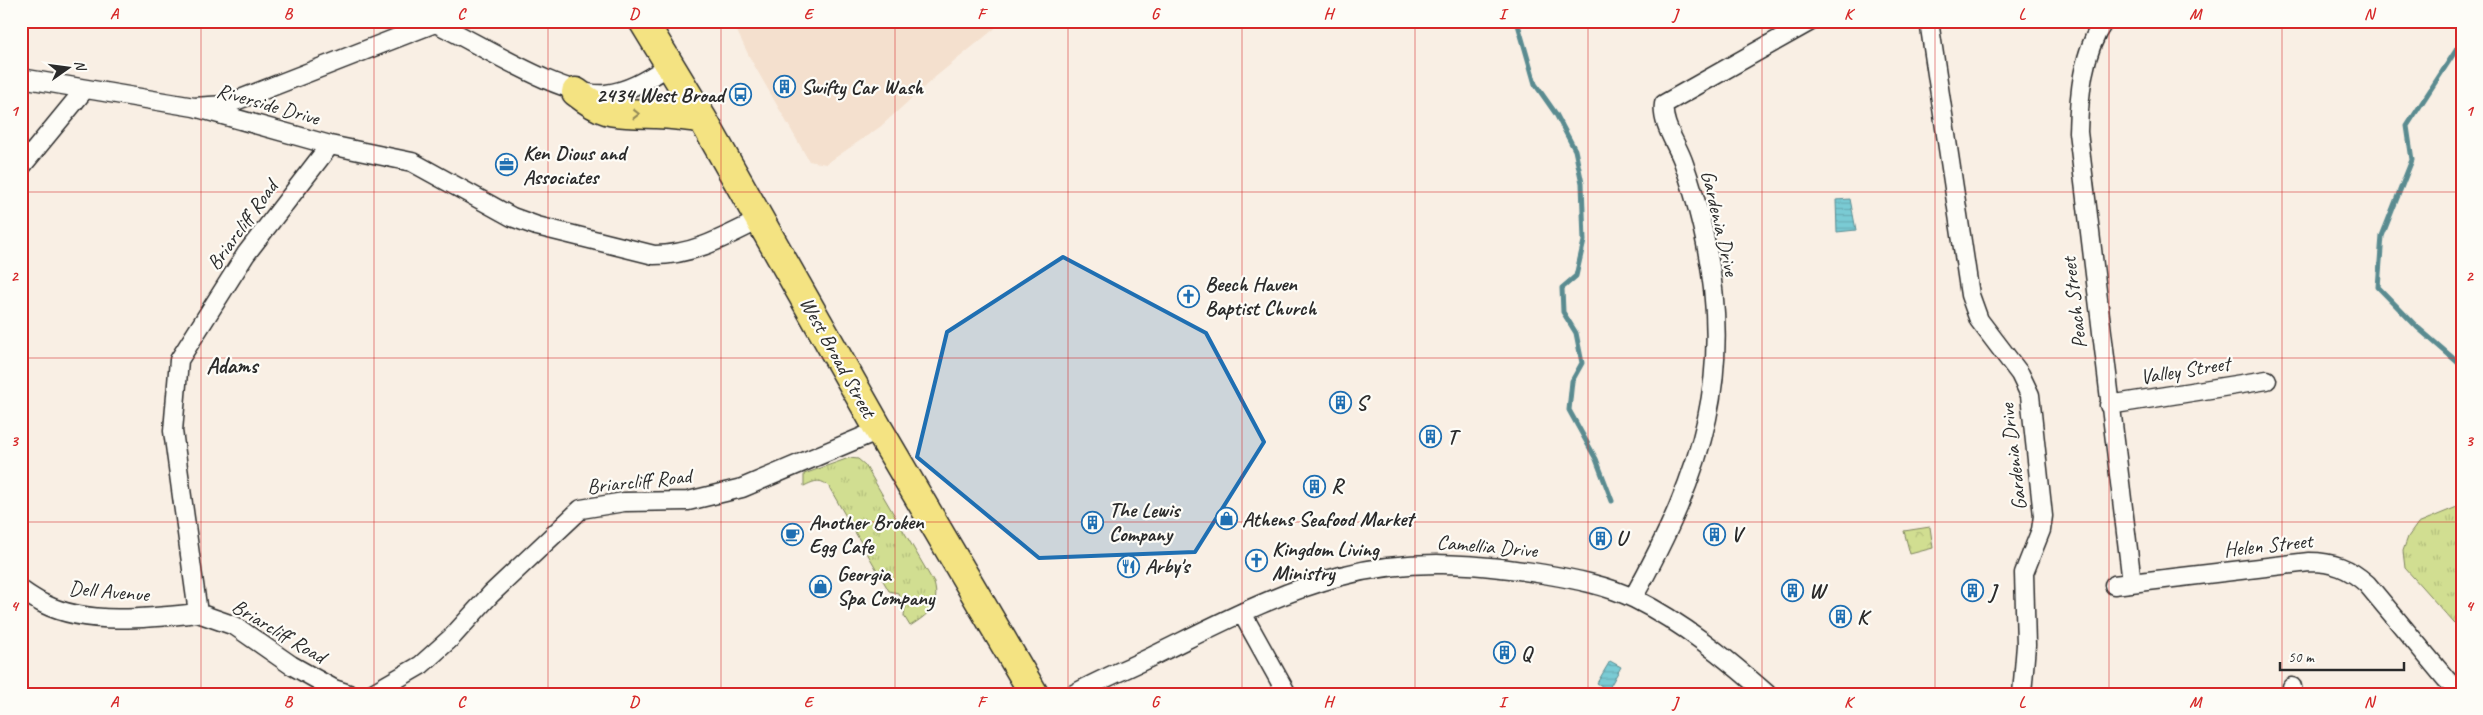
<svg xmlns="http://www.w3.org/2000/svg" width="2483" height="715" viewBox="0 0 2483 715" font-family="Caveat,sans-serif">
  <defs>
    <pattern id="grass-tufts" width="24" height="20" patternUnits="userSpaceOnUse" patternTransform="scale(1.25)"><rect width="24" height="20" fill="#d1de91"/><path d="M3 7l-1-3M5 7V3M7 7l1-3M15 17l-1-3M17 17v-4M19 17l1-3" fill="none" stroke="#b4bf7d"/></pattern>
    <pattern id="park-crowns" width="20" height="18" patternUnits="userSpaceOnUse" patternTransform="scale(1.25)"><rect width="20" height="18" fill="#d1de91"/><path d="M2 6a3 3 0 1 1 6 0M12 15a3 3 0 1 1 6 0" fill="none" stroke="#b4bf7d"/></pattern>
    <pattern id="water-rules" width="6" height="5" patternUnits="userSpaceOnUse" patternTransform="scale(1.25)"><rect width="6" height="5" fill="#7acbd4"/><path d="M0 2.5h6" fill="none" stroke="#6aaeb6"/></pattern>
  </defs>
  <rect width="100%" height="100%" fill="#f9efe4"/>
  <filter id="ink" filterUnits="userSpaceOnUse"><feTurbulence type="fractalNoise" baseFrequency=".02" numOctaves="2"/><feDisplacementMap in="SourceGraphic" scale="10" xChannelSelector="R" yChannelSelector="G"/><feConvolveMatrix kernelMatrix="1 2 1 2 8 2 1 2 1" color-interpolation-filters="sRGB"/></filter>
  <g filter="url(#ink)">
    <!-- built -->
    <path fill="#f4e0ce" d="M 732,21 L 1004,21 L 934,78 L 880,127 L 826,164 L 809,161 L 750,58 Z"/>
    <!-- grass -->
    <path fill="url(#grass-tufts)" stroke="#7e845e" d="M 849,458 L 858,459 L 865,465 L 934,583 C 941,606 927,615 910,626 L 904,616 L 905,606 L 898,593 L 889,591 L 829,487 C 821,478 814,481 804,486 L 804,474 Z
      M 2457,507 L 2462,508 L 2462,632 L 2405,568 L 2403,551 L 2408,537 L 2418,523 Z"/>
    <!-- park -->
    <path fill="url(#park-crowns)" stroke="#7e845e" d="M 1930,527 L 1933,548 L 1910,554 L 1904,531 Z"/>
    <!-- water -->
    <path fill="url(#water-rules)" stroke="#5a8b90" d="M 1850,199 L 1856,230 L 1837,232 L 1836,200 Z
      M 1610,661 L 1621,667 L 1608,690 L 1597,683 Z"/>
    <g fill="none" stroke-linecap="round" stroke-linejoin="round">
      <!-- stream -->
      <path stroke="#5a8b90" stroke-width="5" d="M 1517,21 L 1535,84 L 1556,114 L 1575,150 L 1582,183 L 1584,241 L 1576,276 L 1562,288 L 1563,312 L 1576,333 L 1582,363 L 1572,381 L 1569,410 L 1596,459 L 1612,501
        M 2462,41 L 2407,126 L 2412,160 L 2382,236 L 2378,287 L 2417,327 L 2462,366"/>
      <defs>
        <path id="minor" d="M 431,21 C 474,40 563,99 606,94 C 630,91 648,79 669,66
          M 1929,21 L 1970,295 L 1979,320 L 2020,374 L 2030,395 L 2043,516 L 2041,530 L 2024,573 L 2026,645 L 2022,694
          M 2104,21 C 2082,53 2079,96 2078,132 L 2132,583
          M 21,78 L 194,107 L 225,105 L 435,23
          M 194,107 L 330,145 L 412,162 L 512,217 L 537,226 L 654,255 C 693,255 725,237 759,220
          M 330,145 L 246,254 L 179,360 L 173,431 L 198,613 L 235,626 L 291,665 L 334,689 L 349,694
          M 21,167 L 85,89
          M 2109,405 L 2267,380
          M 2114,585 L 2309,562 C 2333,562 2349,568 2367,584 L 2446,679 L 2461,694
          M 21,590 C 29,595 36,600 44,604 C 88,626 152,618 198,613
          M 1633,598 C 1703,471 1737,371 1702,226 C 1697,205 1691,184 1684,164 C 1678,145 1661,124 1664,104 L 1811,21
          M 1242,613 L 1287,694
          M 2292,687 L 2293,694
          M 371,694 L 421,665 L 451,638 L 491,594 L 581,509 L 624,502 L 688,501 L 742,488 L 879,430
          M 1074,694 C 1103,678 1134,666 1163,651 C 1220,623 1279,592 1341,576 C 1409,558 1475,563 1544,574 C 1574,579 1606,585 1635,599 C 1683,623 1726,658 1767,694"/>
        <path id="primary" d="M 643,21 L 702,118 L 879,430 L 1034,694
          M 576,92 C 609,118 617,112 655,114 C 671,114 686,117 702,118"/>
      </defs>
      <!-- minor casing -->
      <use href="#minor" stroke="#2b2b2b" stroke-width="21"/>
      <!-- primary casing -->
      <use href="#primary" stroke="#2b2b2b" stroke-width="31"/>
      <!-- minor -->
      <use href="#minor" stroke="#fdfcf7" stroke-width="18"/>
      <!-- primary -->
      <use href="#primary" stroke="#f4e382" stroke-width="28"/>
    </g>
    <!-- one-way arrows -->
    <defs><path id="oneway-chevron" d="M-2-3.5L2.5 0L-2 3.5" fill="none" stroke-width="1.6" stroke-linecap="round" stroke-linejoin="round" transform="scale(1.25)"/></defs>
    <use stroke="#908756" href="#oneway-chevron" transform="translate(636 114)"/>
  </g>
  <!-- marked area -->
  <path fill="#1f6fb2" fill-opacity="0.2" stroke="#1f6fb2" stroke-width="4" stroke-linejoin="round" d="M 1063,257 L 1206,333 L 1264,442 L 1195,552 L 1039,558 L 917,457 L 947,332 Z"/>
  <!-- grid -->
  <path fill="none" stroke="#d62828" stroke-width="1" stroke-opacity="0.55" d="M 201,21 L 201,694M 374,21 L 374,694M 548,21 L 548,694M 721,21 L 721,694M 895,21 L 895,694M 1068,21 L 1068,694M 1242,21 L 1242,694M 1415,21 L 1415,694M 1588,21 L 1588,694M 1762,21 L 1762,694M 1935,21 L 1935,694M 2109,21 L 2109,694M 2282,21 L 2282,694M 21,192 L 2462,192M 21,358 L 2462,358M 21,522 L 2462,522"/>
  <!-- icons -->
  <defs>
    <symbol id="building-ring" viewBox="-11 -11 22 22"><circle r="9.5" fill="#fdfcf7" stroke="#1f6fb2" stroke-width="1.5"/><path d="M-4-6H4V6H1V3H-1V6H-4ZM-2.5-4.3h1.7v1.8h-1.7ZM.8-4.3h1.7v1.8H.8ZM-2.5-1h1.7V.8h-1.7ZM.8-1h1.7V.8H.8Z" fill="#1f6fb2"/></symbol>
    <symbol id="bus-ring" viewBox="-11 -11 22 22"><circle r="9.5" fill="#fdfcf7" stroke="#1f6fb2" stroke-width="1.5"/><path d="M-5-6H5V4H4V6H2V4H-2V6H-4V4H-5ZM-3.5-4V0h7V-4ZM-3.5 1.2v1.5H-2V1.2ZM2 1.2v1.5H3.5V1.2Z" fill="#1f6fb2"/></symbol>
    <symbol id="office-ring" viewBox="-11 -11 22 22"><circle r="9.5" fill="#fdfcf7" stroke="#1f6fb2" stroke-width="1.5"/><path d="M-6-3h4V-5.5h4V-3h4V5H-6ZM-1-4.5V-3h2v-1.5ZM-6 0V1H6V0Z" fill="#1f6fb2"/></symbol>
    <symbol id="church-ring" viewBox="-11 -11 22 22"><circle r="9.5" fill="#fdfcf7" stroke="#1f6fb2" stroke-width="1.5"/><path d="M-1.2-6h2.4v3.5h3.3v2.4h-3.3V6h-2.4V-.1h-3.3v-2.4h3.3Z" fill="#1f6fb2"/></symbol>
    <symbol id="shop-ring" viewBox="-11 -11 22 22"><circle r="9.5" fill="#fdfcf7" stroke="#1f6fb2" stroke-width="1.5"/><path d="M-5-2.5h2.3a2.7 3.5 0 0 1 5.4 0H5L5.5 6h-11ZM-1.5-2.5h3a1.5 2.3 0 0 0-3 0Z" fill="#1f6fb2"/></symbol>
    <symbol id="cafe-ring" viewBox="-11 -11 22 22"><circle r="9.5" fill="#fdfcf7" stroke="#1f6fb2" stroke-width="1.5"/><path d="M-5.5-4.5H6V0H3Q3 3.5 0 3.5H-2.5Q-5.5 3.5-5.5 0ZM3-3.2v2h1.7v-2ZM-6 4.5H4V6H-6Z" fill="#1f6fb2"/></symbol>
    <symbol id="restaurant-ring" viewBox="-11 -11 22 22"><circle r="9.5" fill="#fdfcf7" stroke="#1f6fb2" stroke-width="1.5"/><path d="M-5-6h1v4h1v-4h1v4h1v-4h1v5L-1.5 .5V6h-2V.5L-5-1ZM5-6V6H3V1.5H1.5Q1.5-4 5-6Z" fill="#1f6fb2"/></symbol>
  </defs>
  <g fill-rule="evenodd">
    <use href="#building-ring" x="772" y="74" width="25" height="25"/>
    <use href="#bus-ring" x="728" y="82" width="25" height="25"/>
    <use href="#office-ring" x="494" y="152" width="25" height="25"/>
    <use href="#church-ring" x="1176" y="284" width="25" height="25"/>
    <use href="#building-ring" x="1328" y="390" width="25" height="25"/>
    <use href="#building-ring" x="1418" y="424" width="25" height="25"/>
    <use href="#building-ring" x="1302" y="474" width="25" height="25"/>
    <use href="#shop-ring" x="1214" y="506" width="25" height="25"/>
    <use href="#building-ring" x="1080" y="510" width="25" height="25"/>
    <use href="#cafe-ring" x="780" y="522" width="25" height="25"/>
    <use href="#building-ring" x="1702" y="522" width="25" height="25"/>
    <use href="#building-ring" x="1588" y="526" width="25" height="25"/>
    <use href="#church-ring" x="1244" y="548" width="25" height="25"/>
    <use href="#restaurant-ring" x="1116" y="554" width="25" height="25"/>
    <use href="#shop-ring" x="808" y="574" width="25" height="25"/>
    <use href="#building-ring" x="1780" y="578" width="25" height="25"/>
    <use href="#building-ring" x="1960" y="578" width="25" height="25"/>
    <use href="#building-ring" x="1828" y="604" width="25" height="25"/>
    <use href="#building-ring" x="1492" y="640" width="25" height="25"/>
  </g>
  <g text-anchor="middle" stroke-width="4.5" stroke-linejoin="round" paint-order="stroke">
    <!-- poi labels -->
    <g font-size="21" font-weight="bold" fill="#2b2b2b" stroke="#fdfcf7" text-anchor="start">
      <text x="801" y="94">Swifty Car Wash</text>
      <text x="724" y="102" text-anchor="end">2434 West Broad</text>
      <text x="523" y="160">Ken Dious and<tspan x="523" dy="24">Associates</tspan></text>
      <text x="1205" y="291">Beech Haven<tspan x="1205" dy="24">Baptist Church</tspan></text>
      <text x="1356" y="410">S</text>
      <text x="1447" y="444">T</text>
      <text x="1331" y="493">R</text>
      <text x="1109" y="517">The Lewis<tspan x="1109" dy="24">Company</tspan></text>
      <text x="1242" y="526">Athens Seafood Market</text>
      <text x="809" y="529">Another Broken<tspan x="809" dy="24">Egg Cafe</tspan></text>
      <text x="1731" y="541">V</text>
      <text x="1616" y="545">U</text>
      <text x="1272" y="556">Kingdom Living<tspan x="1272" dy="24">Ministry</tspan></text>
      <text x="1145" y="573">Arby's</text>
      <text x="837" y="581">Georgia<tspan x="837" dy="24">Spa Company</tspan></text>
      <text x="1809" y="598">W</text>
      <text x="1989" y="598">J</text>
      <text x="1857" y="624">K</text>
      <text x="1521" y="660">Q</text>
    </g>
    <!-- street labels -->
    <g font-size="21" fill="#2b2b2b" stroke="#fdfcf7">
      <text transform="translate(268 104) rotate(16)" y="7">Riverside Drive</text>
      <text transform="translate(1720 223) rotate(77)" y="7">Gardenia Drive</text>
      <text transform="translate(242 225) rotate(-54)" y="7">Briarcliff Road</text>
      <text transform="translate(2074 303) rotate(-97)" y="7">Peach Street</text>
      <text transform="translate(838 357) rotate(61)" y="7">West Broad Street</text>
      <text transform="translate(2185 370) rotate(-9)" y="7">Valley Street</text>
      <text transform="translate(2013 457) rotate(-97)" y="7">Gardenia Drive</text>
      <text transform="translate(639 481) rotate(-6)" y="7">Briarcliff Road</text>
      <text transform="translate(2268 545) rotate(-6)" y="7">Helen Street</text>
      <text transform="translate(1487 546) rotate(5)" y="7">Camellia Drive</text>
      <text transform="translate(109 591) rotate(5)" y="7">Dell Avenue</text>
      <text transform="translate(279 631) rotate(31)" y="7">Briarcliff Road</text>
    </g>
    <!-- neighbourhood labels -->
    <g font-size="22" font-weight="bold" fill="#2b2b2b" stroke="#fdfcf7">
      <text x="232" y="373">Adams</text>
    </g>
  </g>
  <!-- margin -->
  <rect width="2483" height="715" fill="none" stroke="#fdfcf7" stroke-width="55"/>
  <!-- north arrow -->
  <g transform="translate(68 68) rotate(76)" stroke="#fdfcf7" stroke-width="4" paint-order="stroke">
  <path d="M0-4L9 19L0 12L-9 19Z" fill="#2b2b2b"/>
  <text y="-8" font-size="14" font-weight="bold" text-anchor="middle" fill="#2b2b2b">N</text>
  </g>
  <!-- scale -->
  <path d="M2280 662v8h124v-8" fill="none" stroke="#2b2b2b" stroke-width="2.5"/>
  <text x="2288" y="662" font-size="15" fill="#2b2b2b" stroke="#fdfcf7" stroke-width="4" paint-order="stroke">50 m</text>
  <rect x="28" y="28" width="2428" height="660" fill="none" stroke="#d62828" stroke-width="2"/>
  <g font-size="16" text-anchor="middle" font-weight="bold" fill="#d62828">
    <text x="114" y="19">A</text>
    <text x="288" y="19">B</text>
    <text x="461" y="19">C</text>
    <text x="634" y="19">D</text>
    <text x="808" y="19">E</text>
    <text x="981" y="19">F</text>
    <text x="1155" y="19">G</text>
    <text x="1328" y="19">H</text>
    <text x="1502" y="19">I</text>
    <text x="1675" y="19">J</text>
    <text x="1848" y="19">K</text>
    <text x="2022" y="19">L</text>
    <text x="2195" y="19">M</text>
    <text x="2369" y="19">N</text>
    <text x="14" y="116">1</text>
    <text x="2469" y="116">1</text>
    <text x="14" y="281">2</text>
    <text x="2469" y="281">2</text>
    <text x="14" y="446">3</text>
    <text x="2469" y="446">3</text>
    <text x="14" y="611">4</text>
    <text x="2469" y="611">4</text>
    <text x="114" y="707">A</text>
    <text x="288" y="707">B</text>
    <text x="461" y="707">C</text>
    <text x="634" y="707">D</text>
    <text x="808" y="707">E</text>
    <text x="981" y="707">F</text>
    <text x="1155" y="707">G</text>
    <text x="1328" y="707">H</text>
    <text x="1502" y="707">I</text>
    <text x="1675" y="707">J</text>
    <text x="1848" y="707">K</text>
    <text x="2022" y="707">L</text>
    <text x="2195" y="707">M</text>
    <text x="2369" y="707">N</text>
  </g>
</svg>
